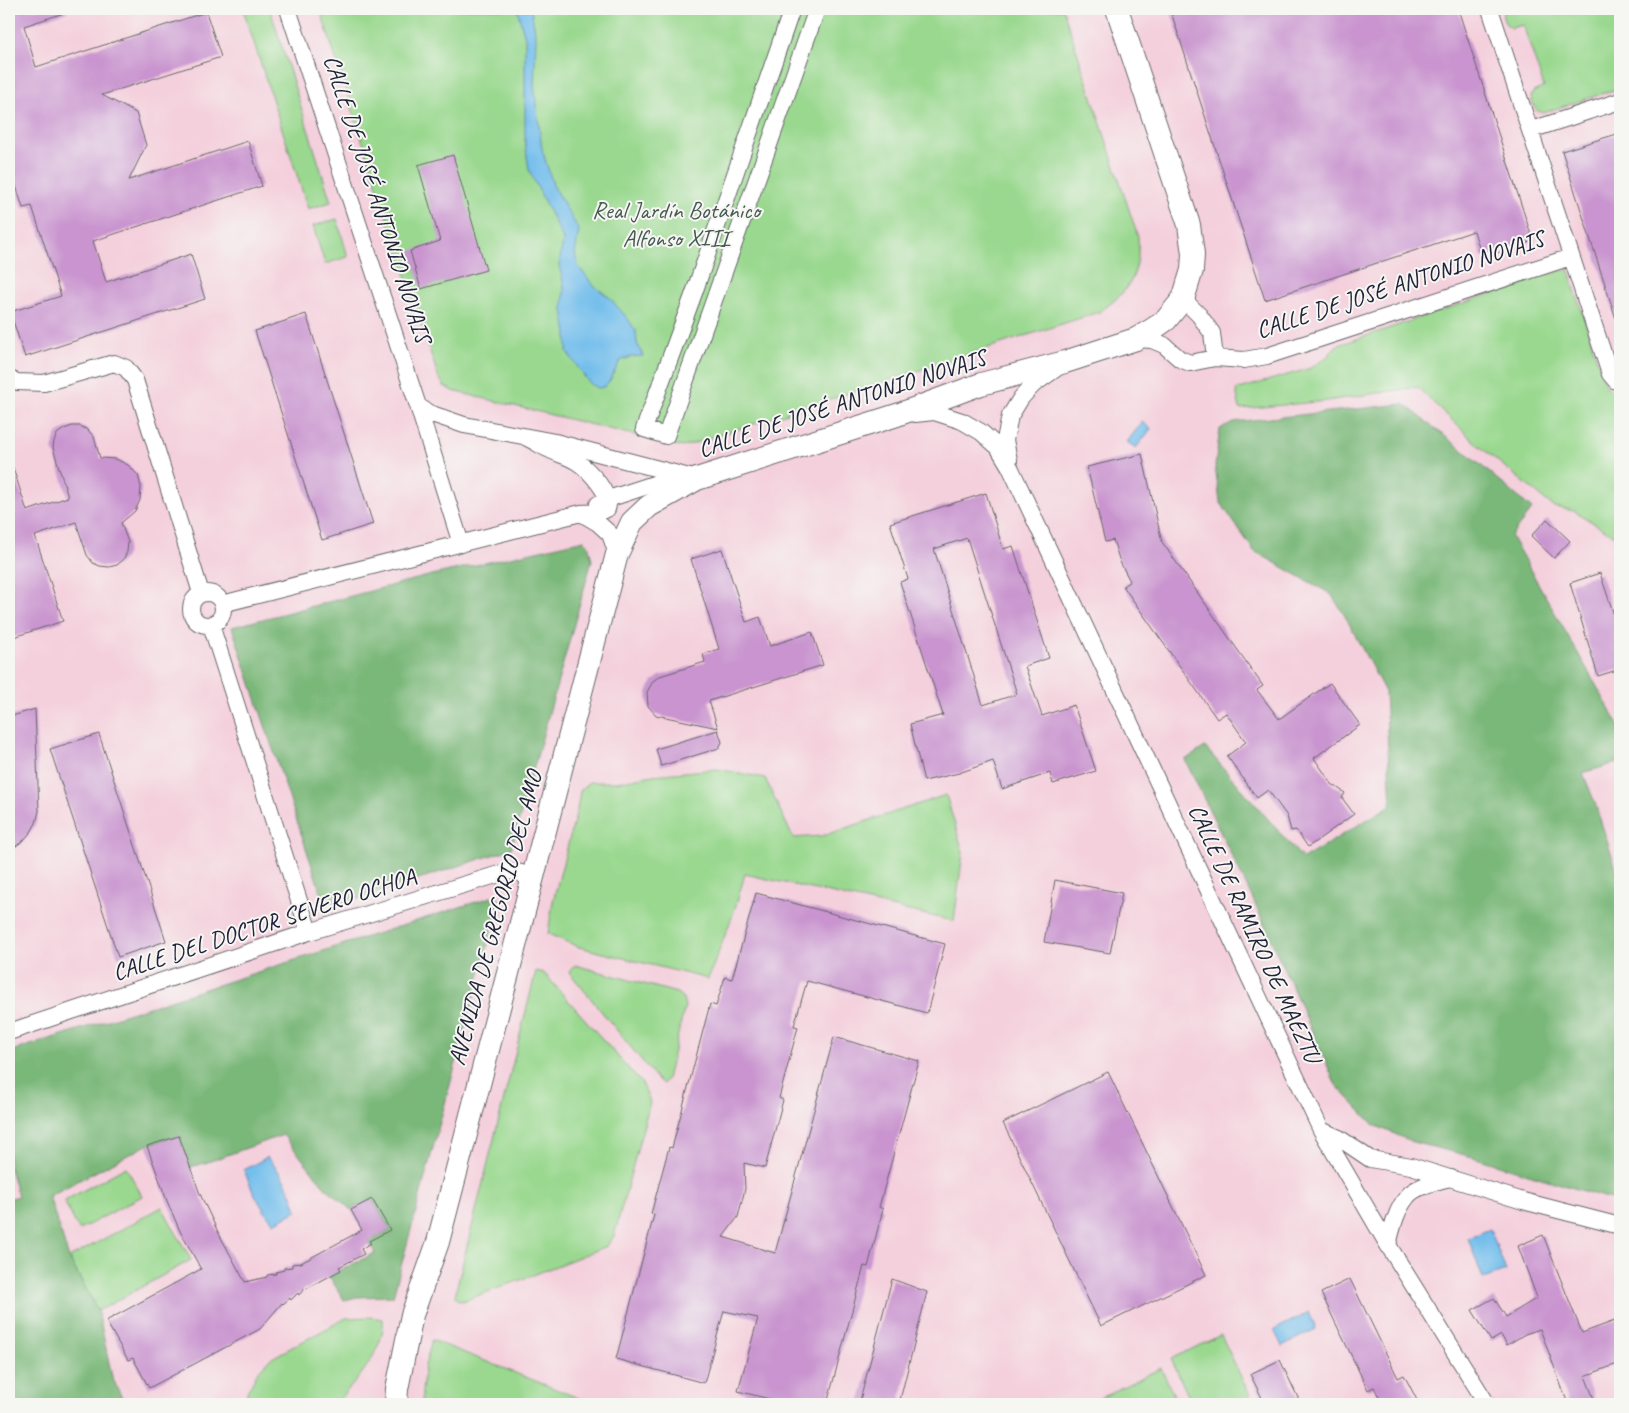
<svg xmlns="http://www.w3.org/2000/svg" width="1629" height="1413" viewBox="0 0 1629 1413" font-family="Caveat,sans-serif">
  <rect width="100%" height="100%" fill="#f6f6f2"/>
  <filter id="ink" filterUnits="userSpaceOnUse"><feTurbulence type="fractalNoise" baseFrequency=".02" numOctaves="2"/><feDisplacementMap in="SourceGraphic" scale="10" xChannelSelector="R" yChannelSelector="G"/><feConvolveMatrix kernelMatrix="1 2 1 2 8 2 1 2 1" color-interpolation-filters="sRGB"/></filter>
  <filter id="wash" filterUnits="userSpaceOnUse"><feTurbulence type="fractalNoise" baseFrequency=".0096" numOctaves="4" result="noise"/><feDisplacementMap in="SourceGraphic" scale="20" xChannelSelector="R" yChannelSelector="G"/><feGaussianBlur stdDeviation="1.12" result="paint"/><feColorMatrix in="noise" values="0 0 0 0 0 0 0 0 0 0 0 0 0 0 0 0 0 1.4 0 .05"/><feComposite in="paint" operator="in"/></filter>
  <g filter="url(#wash)">
    <rect width="100%" height="100%" fill="#eae2c3"/>
    <!-- built -->
    <path fill="#f4cfdc" d="M 9,9 L 1620,9 L 1620,1404 L 9,1404 Z"/>
    <!-- green -->
    <path fill="#99d88e" stroke="#5e7d64" d="M 243,9 L 270,9 L 331,202 L 308,209 Z
      M 320,9 L 1063,9 L 1138,237 C 1140,275 1130,291 1099,312 L 683,447 L 453,391 L 444,386 L 438,376 Z
      M 1503,9 L 1620,9 L 1620,88 L 1543,113 C 1534,111 1533,105 1531,97 L 1533,92 L 1544,87 L 1523,25 L 1511,28 C 1503,23 1502,18 1503,9 Z
      M 337,219 L 348,257 L 325,264 L 313,226 Z
      M 1568,268 L 1605,385 L 1611,390 L 1620,393 L 1620,539 L 1574,511 L 1554,507 L 1478,445 L 1417,387 L 1327,401 L 1240,409 L 1236,390 L 1311,368 L 1327,357 L 1336,346 Z
      M 717,769 L 765,778 L 793,838 L 822,836 L 946,795 L 963,852 L 954,921 L 745,874 L 734,912 L 708,979 L 579,947 L 548,934 L 553,901 L 577,810 L 580,791 L 589,782 L 617,782 L 653,775 Z
      M 575,965 L 677,993 L 683,998 L 685,1006 L 667,1079 L 663,1084 L 657,1079 L 569,972 Z
      M 536,971 L 544,973 L 643,1085 L 650,1102 L 614,1236 L 607,1246 L 523,1279 L 463,1301 L 458,1300 L 455,1296 L 456,1290 Z
      M 126,1167 L 142,1196 L 79,1230 L 64,1201 Z
      M 162,1207 L 191,1260 L 98,1311 L 69,1258 Z
      M 370,1317 L 383,1319 C 386,1349 355,1383 335,1404 L 247,1404 L 247,1392 L 257,1373 L 270,1359 L 346,1318 Z
      M 1221,1335 L 1254,1404 L 1192,1404 L 1171,1359 Z
      M 432,1340 L 591,1403 L 421,1404 L 424,1369 Z
      M 1161,1368 L 1178,1404 L 1088,1404 Z"/>
    <!-- forest -->
    <path fill="#7ab879" stroke="#4e6d5a" d="M 1404,404 L 1469,455 L 1532,509 L 1511,536 L 1620,727 L 1620,762 L 1583,773 L 1595,803 L 1620,881 L 1620,1201 L 1593,1194 L 1473,1157 L 1413,1142 L 1374,1125 L 1336,1085 L 1250,893 L 1185,760 L 1205,747 L 1303,859 L 1391,805 L 1385,692 L 1345,616 L 1331,594 L 1254,551 L 1220,502 L 1215,466 L 1220,429 L 1233,422 Z
      M 584,540 L 588,544 L 592,560 L 511,849 L 345,903 L 330,902 L 321,893 L 232,627 L 428,576 Z
      M 491,897 L 500,900 L 393,1296 L 358,1297 L 344,1300 L 329,1276 L 375,1253 L 369,1241 L 390,1230 L 372,1199 L 351,1210 L 324,1186 L 283,1135 L 205,1163 L 190,1167 L 179,1136 L 147,1145 L 49,1196 L 69,1258 L 98,1311 L 112,1377 L 125,1404 L 9,1404 L 9,1199 L 18,1196 L 9,1166 L 9,1052 Z"/>
    <!-- water -->
    <path fill="#73beec" stroke="#4a7094" d="M 517,9 L 531,9 L 536,38 L 534,85 L 542,149 L 553,185 L 579,230 L 575,254 L 578,266 L 594,286 L 609,297 L 628,319 L 636,331 L 637,343 L 643,356 L 631,357 L 620,361 L 609,382 L 604,387 L 598,388 L 589,383 L 567,352 L 567,334 L 563,310 L 564,287 L 559,265 L 563,239 L 529,170 L 525,142 L 525,38 Z
      M 1142,422 L 1151,429 L 1136,448 L 1127,442 Z
      M 267,1157 C 281,1172 292,1191 297,1211 L 274,1223 C 261,1209 251,1188 244,1170 Z
      M 1490,1229 L 1506,1271 L 1483,1279 L 1468,1238 Z
      M 1309,1312 L 1316,1329 L 1282,1346 L 1274,1330 Z"/>
    <g id="blocks">
      <!-- building -->
      <path fill="#c994cf" fill-rule="evenodd" d="M 9,9 L 66,9 L 67,12 L 24,26 L 36,67 L 206,12 L 221,57 L 102,95 L 136,113 L 146,145 L 129,180 L 248,141 L 262,186 L 93,241 L 106,282 L 191,254 L 205,299 L 25,357 L 10,312 L 61,296 L 32,206 L 23,208 L 9,164 Z
        M 1170,9 L 1458,9 L 1533,241 L 1482,258 L 1474,231 L 1265,300 Z
        M 1620,133 L 1620,322 L 1617,322 L 1562,151 Z
        M 453,155 L 486,270 L 421,289 L 410,251 L 440,241 L 418,165 Z
        M 306,314 L 373,524 L 322,540 L 255,331 Z
        M 72,426 L 80,426 L 88,430 L 94,437 L 100,458 L 116,459 L 128,465 L 138,475 L 141,487 L 140,500 L 135,511 L 121,523 L 128,542 L 127,552 L 123,560 L 117,565 L 109,567 L 100,566 L 93,563 L 87,555 L 76,522 L 35,536 L 63,621 L 14,637 L 9,620 L 9,465 L 12,465 L 27,511 L 68,497 L 53,448 L 54,441 L 57,434 L 64,429 Z
        M 1142,454 L 1162,542 L 1263,686 L 1257,690 L 1279,719 L 1330,683 L 1360,725 L 1314,758 L 1332,784 L 1345,793 L 1342,798 L 1354,814 L 1308,847 L 1296,830 L 1291,831 L 1287,816 L 1268,790 L 1257,798 L 1227,756 L 1246,742 L 1226,713 L 1217,719 L 1123,586 L 1130,581 L 1120,562 L 1113,540 L 1105,542 L 1087,467 Z
        M 986,493 L 1003,549 L 1013,546 L 1049,658 L 1025,666 L 1042,716 L 1074,705 L 1096,771 L 1053,784 L 1050,773 L 1002,789 L 993,761 L 959,773 L 924,781 L 910,724 L 943,715 L 900,582 L 908,579 L 890,523 ZM 967,538 L 1017,694 L 983,705 L 934,549 Z
        M 1547,519 L 1570,541 L 1554,558 L 1531,536 Z
        M 722,549 L 746,622 L 760,617 L 770,646 L 812,632 L 823,665 L 709,701 L 718,728 L 656,715 L 648,706 L 647,692 L 653,681 L 660,676 L 705,662 L 703,654 L 719,649 L 691,559 Z
        M 1600,573 L 1620,633 L 1620,669 L 1598,676 L 1570,583 Z
        M 35,709 L 39,811 L 36,823 L 31,832 L 23,841 L 9,851 L 9,717 Z
        M 718,730 L 722,742 L 719,748 L 661,766 L 656,749 Z
        M 99,734 L 166,941 L 118,957 L 50,749 Z
        M 1055,880 L 1122,893 L 1110,953 L 1044,942 Z
        M 756,893 L 945,944 L 927,1013 L 807,981 L 794,1026 L 798,1027 L 779,1098 L 783,1100 L 765,1168 L 744,1163 L 745,1189 L 738,1217 L 723,1237 L 775,1253 L 834,1037 L 919,1061 L 879,1207 L 883,1209 L 868,1267 L 864,1266 L 827,1404 L 789,1404 L 738,1391 L 758,1318 L 724,1311 L 704,1383 L 616,1359 L 654,1215 L 651,1214 L 669,1147 L 672,1148 L 710,1004 L 716,1006 L 725,977 L 732,979 Z
        M 1108,1072 L 1206,1275 L 1101,1326 L 1003,1123 Z
        M 179,1136 L 200,1194 L 218,1232 L 245,1282 L 267,1277 L 267,1275 L 276,1274 L 276,1272 L 284,1270 L 284,1268 L 292,1267 L 292,1264 L 301,1263 L 362,1230 L 351,1210 L 372,1199 L 390,1230 L 369,1241 L 371,1243 L 361,1249 L 364,1254 L 339,1267 L 341,1270 L 306,1289 L 305,1288 L 299,1295 L 298,1293 L 291,1300 L 290,1298 L 283,1304 L 282,1303 L 260,1329 L 149,1388 L 133,1358 L 128,1360 L 106,1321 L 201,1269 L 180,1231 L 167,1201 L 147,1146 Z
        M 1543,1235 L 1582,1333 L 1620,1319 L 1620,1363 L 1585,1376 L 1596,1404 L 1568,1404 L 1540,1329 L 1525,1334 L 1507,1345 L 1501,1335 L 1491,1341 L 1472,1310 L 1494,1298 L 1506,1317 L 1537,1298 L 1518,1246 Z
        M 892,1279 L 927,1292 L 899,1404 L 859,1404 Z
        M 1350,1279 L 1398,1378 L 1404,1375 L 1419,1404 L 1382,1404 L 1374,1387 L 1368,1390 L 1321,1293 Z
        M 1280,1360 L 1301,1404 L 1265,1404 L 1250,1374 Z"/>
    </g>
  </g>
  <g filter="url(#ink)">
    <use href="#blocks" fill-opacity="0" stroke="#68656b" stroke-width="1"/>
    <g fill="none" stroke-linecap="round" stroke-linejoin="round">
      <defs>
        <path id="street" d="M 288,9 L 418,406 L 461,544
          M 792,9 L 694,293 L 644,429 L 666,436 L 817,9
          M 1490,9 L 1610,374 L 1616,381 L 1620,382
          M 1531,130 L 1620,101
          M 1183,299 L 1199,315 L 1212,333 L 1215,358
          M 1136,339 L 1152,340 L 1164,345 L 1180,359 L 1190,363 L 1215,358 L 1244,360 L 1267,356 L 1571,257
          M 9,379 L 17,382 L 44,383 L 114,363 L 126,368 L 135,380 L 201,593
          M 418,406 L 429,413 L 464,425 L 555,442 L 697,479
          M 915,414 L 934,412 L 962,421 L 981,432 L 998,447 L 1010,467 L 1321,1130 L 1388,1245 L 1487,1404
          M 1009,460 L 1005,440 L 1010,416 L 1021,398 L 1033,385 L 1057,368
          M 598,504 L 608,499 L 681,475
          M 581,513 L 598,523 L 610,534 L 617,554
          M191 609a16 16 0 1 1 32 0a16 16 0 1 1-32 0Z
          M 222,604 L 581,513 L 600,512 L 607,509 C 613,495 588,469 577,462 C 568,456 557,454 548,449 C 541,446 534,441 527,438
          M 211,625 L 309,932
          M 9,1032 L 309,932 L 509,871 L 521,873 L 532,882
          M 1321,1130 L 1339,1138 L 1370,1159 L 1411,1166 L 1523,1201 L 1620,1226
          M 1388,1245 C 1392,1229 1396,1210 1407,1197 C 1415,1186 1438,1181 1451,1178"/>
        <path id="secondary" d="M 396,1404 L 397,1389 L 412,1315 L 438,1242 L 617,554 L 632,522 L 649,506 L 697,479 L 897,415 L 981,384 L 1065,362 L 1136,339 L 1153,329 L 1166,320 L 1183,299 L 1185,293 L 1192,270 L 1193,254 L 1189,225 L 1117,9"/>
      </defs>
      <!-- street casing -->
      <use href="#street" stroke="#68656b" stroke-width="18"/>
      <!-- secondary casing -->
      <use href="#secondary" stroke="#68656b" stroke-width="24"/>
      <!-- street -->
      <use href="#street" stroke="#fff" stroke-width="16"/>
      <!-- secondary -->
      <use href="#secondary" stroke="#fff" stroke-width="22"/>
    </g>
  </g>
  <g text-anchor="middle" stroke-width="4" stroke-linejoin="round" paint-order="stroke">
    <!-- street labels -->
    <g font-size="24" fill="#22223b" stroke="#f6f6f2">
      <text transform="translate(378 199) rotate(72)" y="8">CALLE DE JOSÉ ANTONIO NOVAIS</text>
      <text transform="translate(1400 284) rotate(-18)" y="8">CALLE DE JOSÉ ANTONIO NOVAIS</text>
      <text transform="translate(842 403) rotate(-18)" y="8">CALLE DE JOSÉ ANTONIO NOVAIS</text>
      <text transform="translate(495 918) rotate(-75)" y="8">AVENIDA DE GREGORIO DEL AMO</text>
      <text transform="translate(264 924) rotate(-18)" y="8">CALLE DEL DOCTOR SEVERO OCHOA</text>
      <text transform="translate(1255 933) rotate(65)" y="8">CALLE DE RAMIRO DE MAEZTU</text>
    </g>
    <!-- park labels -->
    <g font-size="24" fill="#465954" stroke="#f6f6f2">
      <text x="676" y="218">Real Jardín Botánico<tspan x="676" dy="28">Alfonso XIII</tspan></text>
    </g>
  </g>
  <!-- margin -->
  <rect width="1629" height="1413" fill="none" stroke="#f6f6f2" stroke-width="30"/>
</svg>
